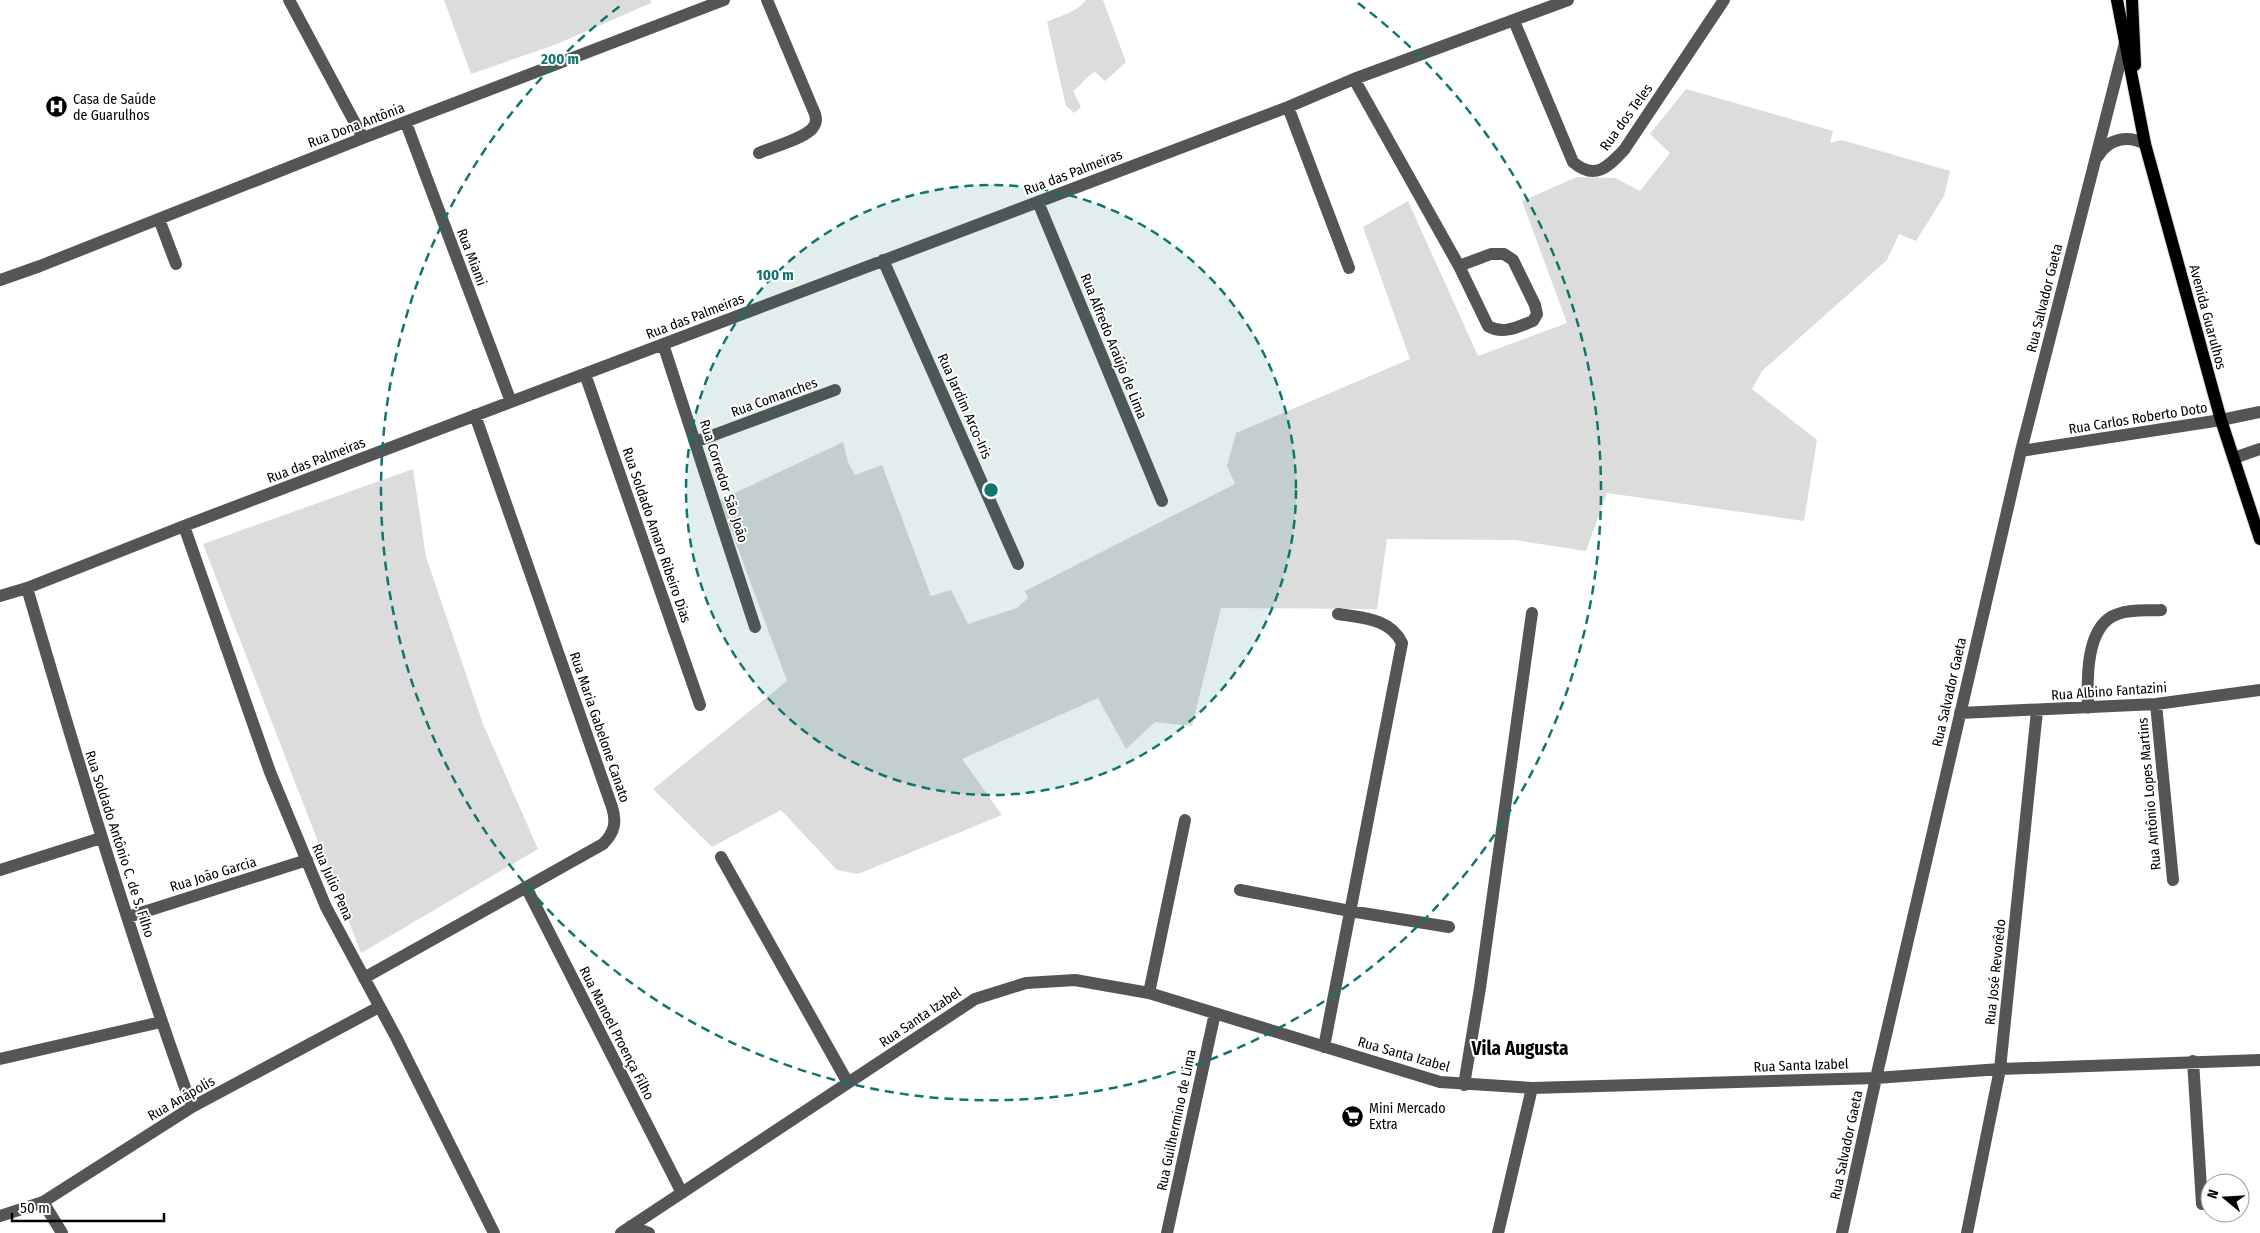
<svg xmlns="http://www.w3.org/2000/svg" width="2260" height="1233" viewBox="0 0 2260 1233" font-family="'Fira Sans Condensed',sans-serif">
  <rect width="100%" height="100%" fill="#fff"/>
  <!-- green -->
  <path fill="#dcdcdc" d="M 444,0 L 651,0 L 651,3 L 557,44 L 471,74 Z
    M 1086,0 L 1103,0 L 1126,62 L 1105,81 L 1095,72 C 1085,77 1082,85 1073,91 L 1081,107 L 1074,113 L 1066,106 L 1047,22 C 1063,14 1074,14 1086,0 Z
    M 1686,89 L 1833,131 L 1830,143 L 1842,140 L 1950,171 L 1944,196 L 1916,241 L 1899,234 L 1887,260 L 1762,371 L 1752,389 L 1817,440 L 1804,521 L 1607,493 L 1586,551 L 1515,540 L 1387,539 L 1377,609 L 1221,608 L 1192,726 L 1155,722 L 1126,749 L 1098,698 L 962,759 L 1002,815 L 858,874 L 837,870 L 781,810 L 712,847 L 653,789 L 787,681 L 720,500 L 843,442 L 848,462 L 855,475 L 882,465 L 931,596 L 951,590 L 968,624 L 1017,608 L 1028,598 L 1025,591 L 1235,484 L 1227,466 L 1236,433 L 1410,359 L 1363,227 L 1408,201 L 1478,356 L 1567,323 L 1522,201 L 1577,177 L 1615,178 L 1640,191 L 1670,153 L 1650,134 Z
    M 413,469 L 426,557 L 483,724 L 538,849 L 361,953 L 203,544 Z"/>
  <g fill="none" stroke-linecap="round" stroke-linejoin="round">
    <defs>
      <path id="major" d="M 2117,0 L 2145,144 L 2221,420 L 2260,539
        M 2132,0 L 2135,65"/>
    </defs>
    <!-- major casing -->
    <use href="#major" stroke="#dbdbdb" stroke-width="14"/>
    <!-- minor -->
    <path stroke="#555" stroke-width="12" d="M 289,0 L 363,138
      M 1514,21 L 1573,162 C 1595,181 1608,167 1624,150 L 1724,0
      M 1354,79 L 1459,266 L 1488,326 C 1503,335 1517,327 1533,321 L 1537,314 L 1535,305 L 1513,260 L 1504,254 L 1491,254 L 1459,266
      M 1288,107 L 1349,268
      M 406,123 L 511,402
      M 759,153 C 772,147 808,138 814,126 C 817,122 816,118 815,114 L 767,0
      M 2098,156 C 2109,138 2128,135 2145,144
      M 1038,202 L 1162,501
      M 159,219 L 176,264
      M 883,260 L 1018,564
      M 0,280 L 40,266 L 363,138 L 724,0
      M 663,344 L 755,627
      M 585,374 L 700,705
      M 695,442 L 835,390
      M 2021,451 L 2221,420 L 2260,412
      M 2234,458 L 2260,449
      M 184,526 L 270,772 L 326,907 L 396,1037 L 494,1233
      M 27,588 C 78,762 130,936 192,1107
      M 0,596 L 27,588 L 184,526 L 1288,107 L 1354,79 L 1568,0
      M 2156,704 L 2173,880
      M 2088,708 C 2087,681 2085,624 2118,614 C 2131,609 2147,611 2161,610
      M 1960,713 L 2156,704 L 2260,690
      M 721,857 L 848,1083
      M 0,870 L 101,838
      M 526,887 L 682,1193
      M 1240,890 L 1350,911 L 1449,927
      M 128,917 L 307,860
      M 364,978 L 603,844 C 614,833 617,823 612,807 L 475,415
      M 1149,993 L 1185,820
      M 1324,1047 L 1402,643 C 1390,618 1362,618 1338,614
      M 0,1059 L 161,1022
      M 2193,1061 L 2202,1204
      M 1464,1085 L 1480,988 L 1532,613
      M 43,1202 L 62,1233
      M 0,1216 L 43,1202 L 192,1107 L 379,1007
      M 631,1226 L 649,1233
      M 621,1233 L 975,999 L 1026,983 L 1075,980 L 1149,993 L 1440,1082 L 1532,1088 L 1876,1078 L 2000,1069 L 2260,1060
      M 1167,1233 L 1215,1013
      M 1498,1233 L 1532,1088
      M 1842,1233 L 1876,1078 L 2021,451 L 2125,43
      M 1967,1233 L 2000,1069 L 2037,711"/>
    <!-- major -->
    <use href="#major" stroke="#000" stroke-width="12"/>
  </g>
  <!-- distance rings -->
  <circle cx="991" cy="490" r="305" fill="#0f766e" fill-opacity=".12"/>
  <g fill="none" stroke="#0f766e" stroke-width="2.5" stroke-dasharray="9 6">
    <circle cx="991" cy="490" r="305"/>
    <path d="M1358 3A610 610 0 1 1 624 3"/>
  </g>
  <!-- icons -->
  <defs>
    <symbol id="hospital-disc" viewBox="-11 -11 22 22"><circle r="9.5" fill="#000" stroke="#fff"/><path d="M-5-5h3v3.5h4V-5h3V5h-3V1.5h-4V5h-3Z" fill="#fff"/></symbol>
    <symbol id="supermarket-disc" viewBox="-11 -11 22 22"><circle r="9.5" fill="#000" stroke="#fff"/><path d="M-6-5.5h2.5l.6 2H6L4.5 2H-2.5L-4.4-4H-6ZM-1.5 3.2a1.3 1.3 0 1 0 .1 0ZM3 3.2a1.3 1.3 0 1 0 .1 0Z" fill="#fff"/></symbol>
  </defs>
  <g fill-rule="evenodd">
    <use href="#hospital-disc" x="44" y="94" width="25" height="25"/>
    <use href="#supermarket-disc" x="1340" y="1104" width="25" height="25"/>
  </g>
  <g text-anchor="middle" stroke-width="4" stroke-linejoin="round" paint-order="stroke">
    <!-- poi labels -->
    <g font-size="14" fill="#000" stroke="#fff" text-anchor="start">
      <text x="73" y="104">Casa de Saúde<tspan x="73" dy="16">de Guarulhos</tspan></text>
      <text x="1369" y="1113">Mini Mercado<tspan x="1369" dy="16">Extra</tspan></text>
    </g>
    <!-- street labels -->
    <g font-size="14" fill="#000" stroke="#fff">
      <text transform="translate(1626 117) rotate(-54)" y="5">Rua dos Teles</text>
      <text transform="translate(356 125) rotate(-21)" y="5">Rua Dona Antônia</text>
      <text transform="translate(1073 172) rotate(-21)" y="5">Rua das Palmeiras</text>
      <text transform="translate(472 257) rotate(69)" y="5">Rua Miami</text>
      <text transform="translate(2044 298) rotate(-76)" y="5">Rua Salvador Gaeta</text>
      <text transform="translate(695 316) rotate(-21)" y="5">Rua das Palmeiras</text>
      <text transform="translate(2208 317) rotate(75)" y="5">Avenida Guarulhos</text>
      <text transform="translate(1114 346) rotate(68)" y="5">Rua Alfredo Araújo de Lima</text>
      <text transform="translate(774 397) rotate(-20)" y="5">Rua Comanches</text>
      <text transform="translate(965 406) rotate(66)" y="5">Rua Jardim Arco-Iris</text>
      <text transform="translate(2138 418) rotate(-9)" y="5">Rua Carlos Roberto Doto</text>
      <text transform="translate(316 460) rotate(-21)" y="5">Rua das Palmeiras</text>
      <text transform="translate(724 481) rotate(72)" y="5">Rua Corredor São João</text>
      <text transform="translate(657 535) rotate(71)" y="5">Rua Soldado Amaro Ribeiro Dias</text>
      <text transform="translate(2109 691) rotate(-4)" y="5">Rua Albino Fantazini</text>
      <text transform="translate(1949 692) rotate(-77)" y="5">Rua Salvador Gaeta</text>
      <text transform="translate(600 727) rotate(71)" y="5">Rua Maria Gabelone Canato</text>
      <text transform="translate(2149 794) rotate(-95)" y="5">Rua Antônio Lopes Martins</text>
      <text transform="translate(120 844) rotate(72)" y="5">Rua Soldado Antônio C. de S. Filho</text>
      <text transform="translate(213 874) rotate(-17)" y="5">Rua João Garcia</text>
      <text transform="translate(333 882) rotate(66)" y="5">Rua Julio Pena</text>
      <text transform="translate(1995 972) rotate(-84)" y="5">Rua José Revorêdo</text>
      <text transform="translate(920 1017) rotate(-34)" y="5">Rua Santa Izabel</text>
      <text transform="translate(617 1033) rotate(63)" y="5">Rua Manoel Proença Filho</text>
      <text transform="translate(1404 1054) rotate(16)" y="5">Rua Santa Izabel</text>
      <text transform="translate(1801 1065) rotate(-2)" y="5">Rua Santa Izabel</text>
      <text transform="translate(181 1098) rotate(-30)" y="5">Rua Anápolis</text>
      <text transform="translate(1176 1120) rotate(-78)" y="5">Rua Guilhermino de Lima</text>
      <text transform="translate(1846 1145) rotate(-78)" y="5">Rua Salvador Gaeta</text>
    </g>
    <!-- district labels -->
    <g font-size="19" font-weight="bold" fill="#000" stroke="#fff">
      <text x="1520" y="1055">Vila Augusta</text>
    </g>
  </g>
  <circle cx="991" cy="490" r="8" fill="#0f766e" stroke="#fff" stroke-width="2.5"/>
  <g font-size="15" text-anchor="middle" font-weight="bold" fill="#0f766e" stroke="#fff" stroke-width="4" stroke-linejoin="round" paint-order="stroke">
    <text x="560" y="64">200 m</text>
    <text x="775" y="280">100 m</text>
  </g>
  <!-- north arrow -->
  <g transform="translate(2225 1198) rotate(288)"><circle r="24" fill="#ffffff" stroke="#999999"/>
  <path d="M0-4L9 19L0 12L-9 19Z" fill="#000000"/>
  <text y="-8" font-size="14" font-weight="bold" text-anchor="middle" fill="#000000">N</text>
  </g>
  <!-- scale -->
  <path d="M12 1213v8h152v-8" fill="none" stroke="#000000" stroke-width="2.5"/>
  <text x="20" y="1213" font-size="15" fill="#000000" stroke="#ffffff" stroke-width="4" paint-order="stroke">50 m</text>
</svg>
